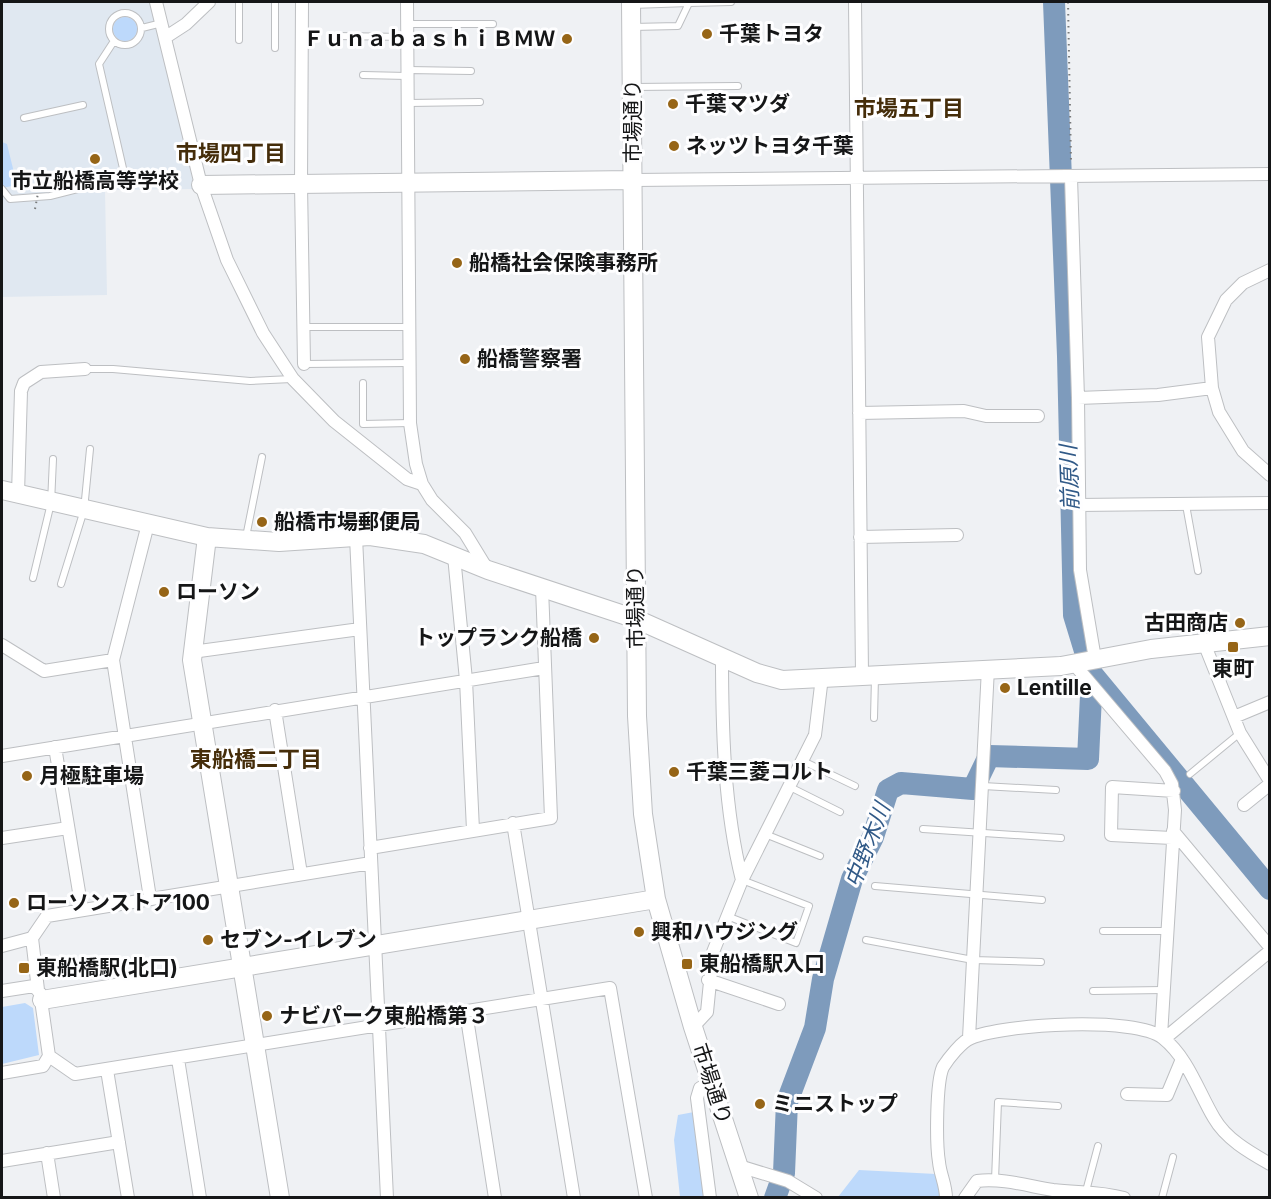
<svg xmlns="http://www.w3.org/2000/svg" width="1271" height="1199" viewBox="0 0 1271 1199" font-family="Inter,'Noto Sans JP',sans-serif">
  <rect width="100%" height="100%" fill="#eff1f4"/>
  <!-- built -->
  <path fill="#e0e8f1" d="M 2,2 L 151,2 L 183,128 L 194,189 L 105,190 L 107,295 L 2,297 Z"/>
  <!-- green -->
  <path fill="#bdd9fb" d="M113 29a12 12 0 1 1 24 0a12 12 0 1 1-24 0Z
    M 2,142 L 7,144 L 17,185 L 2,188 Z
    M 25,1003 L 33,1008 L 39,1055 L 2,1064 L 2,1007 Z
    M 694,1112 L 705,1197 L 680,1197 L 674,1140 L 678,1115 Z
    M 859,1170 L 936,1174 L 940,1197 L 838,1197 Z"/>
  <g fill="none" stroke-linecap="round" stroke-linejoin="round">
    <!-- river -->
    <path stroke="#7e9bbc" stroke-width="22" d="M 1054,2 L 1068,356 L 1074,615 L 1092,674 L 1270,889
      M 775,1198 L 784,1173 L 787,1102 L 815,1028 L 823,979 L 852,879 L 873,837 L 888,790 L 901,783 L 973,789 L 989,756 L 1088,759 L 1092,674"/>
    <defs>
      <path id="lane" d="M 689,3 L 731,2
        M 632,5 L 689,3 L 678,26 L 632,27
        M109 29a16 16 0 1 1 32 0a16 16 0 1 1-32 0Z
        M 408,24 L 493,24
        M 142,28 L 162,23
        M 336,36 L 407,37
        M 239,40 L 239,2
        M 275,48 L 275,2
        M 408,70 L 471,71
        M 363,75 L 407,76
        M 633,87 L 738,86
        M 408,103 L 480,102
        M 24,118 L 83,105
        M 2,189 L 10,199 L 50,196 L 125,177 L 99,64 L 114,41
        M 303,327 L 410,327
        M 304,364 L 409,363
        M 85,369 L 113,369 L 250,381 L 292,379
        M 363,383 L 363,424 L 410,423
        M 1186,505 L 1198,571
        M 246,537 L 262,457
        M 33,578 L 51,503 L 53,459
        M 61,584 L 84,510 L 90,449
        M 874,718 L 875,677
        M 803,761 L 855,786
        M 1190,774 L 1240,733
        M 788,786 L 840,812
        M 983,786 L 1056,790
        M 923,829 L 1061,838
        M 765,834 L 820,856
        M 875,886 L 1042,900
        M 727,916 L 796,943 L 809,906 L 742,880
        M 1103,931 L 1166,931
        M 866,940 L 973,960 L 1041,962
        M 1093,991 L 1163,990
        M 995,1180 L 998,1102 L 1058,1106
        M 1086,1191 L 1098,1146
        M 1162,1198 L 1173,1157"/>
      <path id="street" d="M 156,2 L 201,185 L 227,260 L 263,333 L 293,379 L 334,421 L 407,479 L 422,484
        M 302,2 L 301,184 L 304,364
        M 407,2 L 410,423 L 416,464 L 422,484 L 432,500 L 465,533 L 487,569
        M 855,2 L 862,674
        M 166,37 L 186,24 L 209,2
        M 1071,177 L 1078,398 L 1080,570 L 1095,659
        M 633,180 L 1270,174
        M 1270,270 L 1243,283 L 1226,300 L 1208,337 L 1212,388 L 1219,412 L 1243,451 L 1270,475
        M 1078,398 L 1158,395 L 1212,388
        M 859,413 L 964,411 L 986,416 L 1038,416
        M 18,494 L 21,391 L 24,383 L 41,372 L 85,369
        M 1077,505 L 1270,503
        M 148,524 L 113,660 L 150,898
        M 356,537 L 387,1198
        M 860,537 L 957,535
        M 454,556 L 466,680 L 473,830
        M 1204,643 L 1240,733 L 1270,781
        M 2,645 L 44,671 L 113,660
        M 192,652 L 360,629
        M 722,656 C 722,730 724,808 742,880
        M 1074,664 L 1165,771 L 1172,784 L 1175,810 L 1161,1036
        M 275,710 L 301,874
        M 1234,717 L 1270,702
        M 55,747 L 82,910
        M 2,756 L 544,668
        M 1244,805 L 1270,784
        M 513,823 L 574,1198
        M 1173,831 L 1270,947
        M 2,838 L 68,828
        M 1172,838 L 1111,835 L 1112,787 L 1174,791
        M 370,848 L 551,818 L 542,588
        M 32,938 L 38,990
        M 2,946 L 32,938 L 47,916 L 371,863
        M 708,980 L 779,1004
        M 2,991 L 34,986 L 40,993 L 49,1056 L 43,1066 L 2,1073
        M 466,1012 L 495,1198
        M 693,1027 L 707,1012 L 713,952 L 742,880 L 815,735 L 822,677
        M 969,1038 L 988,668
        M 1164,1039 L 1270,951
        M 49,1056 L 75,1074 L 610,988 L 646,1198
        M 178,1059 L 200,1198
        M 107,1070 L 128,1198
        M 1127,1094 L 1167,1095 L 1182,1059
        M 47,1153 L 54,1198
        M 2,1161 L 119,1142
        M 739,1166 L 788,1181 L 816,1198
        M 710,1198 L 697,1098 L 700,1088 L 711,1083
        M 946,1198 C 946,1185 940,1174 939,1162 C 936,1144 936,1082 943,1067 C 948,1059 962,1041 971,1038 C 1003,1024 1136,1016 1163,1038 C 1188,1058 1198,1091 1214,1118 C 1226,1139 1249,1152 1270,1164
        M 965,1198 L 977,1181 C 1003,1178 1028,1186 1053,1190 C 1078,1193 1099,1191 1124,1198"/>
      <path id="secondary" d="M 631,2 L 637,716 L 643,814 L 656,899 L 693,1027 L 749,1198
        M 201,185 L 633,180
        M 2,490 L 207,537 L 279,542 L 370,536 L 424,544 L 488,570 L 636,619 L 757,673 L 782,680 L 1061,666 L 1151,649 L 1270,636
        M 207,537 L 192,660 L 280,1198
        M 42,1000 L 656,899"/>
    </defs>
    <!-- lane casing -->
    <use href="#lane" stroke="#bdbfc2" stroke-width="8"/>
    <!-- street casing -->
    <use href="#street" stroke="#bdbfc2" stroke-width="14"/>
    <!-- secondary casing -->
    <use href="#secondary" stroke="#bdbfc2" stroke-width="20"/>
    <!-- path -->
    <path stroke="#787a7b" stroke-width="2" stroke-dasharray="1.5 4.5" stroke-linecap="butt" d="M 1068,2 L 1071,162"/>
    <!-- lane -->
    <use href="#lane" stroke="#fff" stroke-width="6"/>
    <!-- street -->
    <use href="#street" stroke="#fff" stroke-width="12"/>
    <!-- secondary -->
    <use href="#secondary" stroke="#fff" stroke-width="18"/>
    <!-- path-bridge -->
    <path stroke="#787a7b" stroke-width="2" stroke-dasharray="1.5 4.5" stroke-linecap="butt" d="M 35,209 L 39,188"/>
  </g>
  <!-- markers -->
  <g fill="#966517" stroke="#fefeff" stroke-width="2">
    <circle cx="707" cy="34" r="6"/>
    <circle cx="567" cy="39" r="6"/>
    <circle cx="673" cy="104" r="6"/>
    <circle cx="674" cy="146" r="6"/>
    <circle cx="95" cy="159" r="6"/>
    <circle cx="457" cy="263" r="6"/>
    <circle cx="465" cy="359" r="6"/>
    <circle cx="262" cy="522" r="6"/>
    <circle cx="164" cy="592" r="6"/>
    <circle cx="1240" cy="623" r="6"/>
    <circle cx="594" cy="638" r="6"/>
    <rect x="1227" y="641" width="12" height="12" rx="3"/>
    <circle cx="1005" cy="688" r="6"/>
    <circle cx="674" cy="772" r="6"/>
    <circle cx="27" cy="776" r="6"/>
    <circle cx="14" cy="903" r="6"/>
    <circle cx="639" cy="932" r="6"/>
    <circle cx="208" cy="940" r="6"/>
    <rect x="681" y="958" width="12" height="12" rx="3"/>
    <rect x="18" y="962" width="12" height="12" rx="3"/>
    <circle cx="267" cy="1016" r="6"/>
    <circle cx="760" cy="1104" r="6"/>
  </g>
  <g text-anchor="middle" stroke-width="6" stroke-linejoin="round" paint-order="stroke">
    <!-- poi labels -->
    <g font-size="21" font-weight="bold" fill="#151617" stroke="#fefeff" text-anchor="start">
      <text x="719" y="41">千葉トヨタ</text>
      <text x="555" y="46" text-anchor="end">ＦｕｎａｂａｓｈｉＢＭＷ</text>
      <text x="685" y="111">千葉マツダ</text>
      <text x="686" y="153">ネッツトヨタ千葉</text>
      <text x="95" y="188" text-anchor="middle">市立船橋高等学校</text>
      <text x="469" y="270">船橋社会保険事務所</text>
      <text x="477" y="366">船橋警察署</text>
      <text x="274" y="529">船橋市場郵便局</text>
      <text x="176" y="599">ローソン</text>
      <text x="1228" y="630" text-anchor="end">古田商店</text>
      <text x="582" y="645" text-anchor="end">トップランク船橋</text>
      <text x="1233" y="676" text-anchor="middle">東町</text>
      <text x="1017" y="695">Lentille</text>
      <text x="686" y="779">千葉三菱コルト</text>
      <text x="39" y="783">月極駐車場</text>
      <text x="26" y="910">ローソンストア100</text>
      <text x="651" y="939">興和ハウジング</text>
      <text x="220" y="947">セブン-イレブン</text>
      <text x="699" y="971">東船橋駅入口</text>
      <text x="36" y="975">東船橋駅(北口)</text>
      <text x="279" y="1023">ナビパーク東船橋第３</text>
      <text x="772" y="1111">ミニストップ</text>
    </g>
    <!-- street labels -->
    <g font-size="21" fill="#151617" stroke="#fefeff">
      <text transform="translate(633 121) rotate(-90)" y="7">市場通り</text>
      <text transform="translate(636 607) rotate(-91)" y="7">市場通り</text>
      <text transform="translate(712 1084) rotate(72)" y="7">市場通り</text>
    </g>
    <!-- neighbourhood labels -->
    <g font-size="22" font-weight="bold" fill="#452d0a" stroke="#fefeff">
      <text x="909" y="116">市場五丁目</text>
      <text x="231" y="161">市場四丁目</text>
      <text x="256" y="767">東船橋二丁目</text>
    </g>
    <!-- water labels -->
    <g font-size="22" font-style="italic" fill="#305987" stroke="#fefeff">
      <text transform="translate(1069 478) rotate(-92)" y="8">前原川</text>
      <text transform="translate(867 845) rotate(-69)" y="8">中野木川</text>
    </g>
  </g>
  <!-- border -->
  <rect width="1271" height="1199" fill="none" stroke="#151617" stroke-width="6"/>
</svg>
